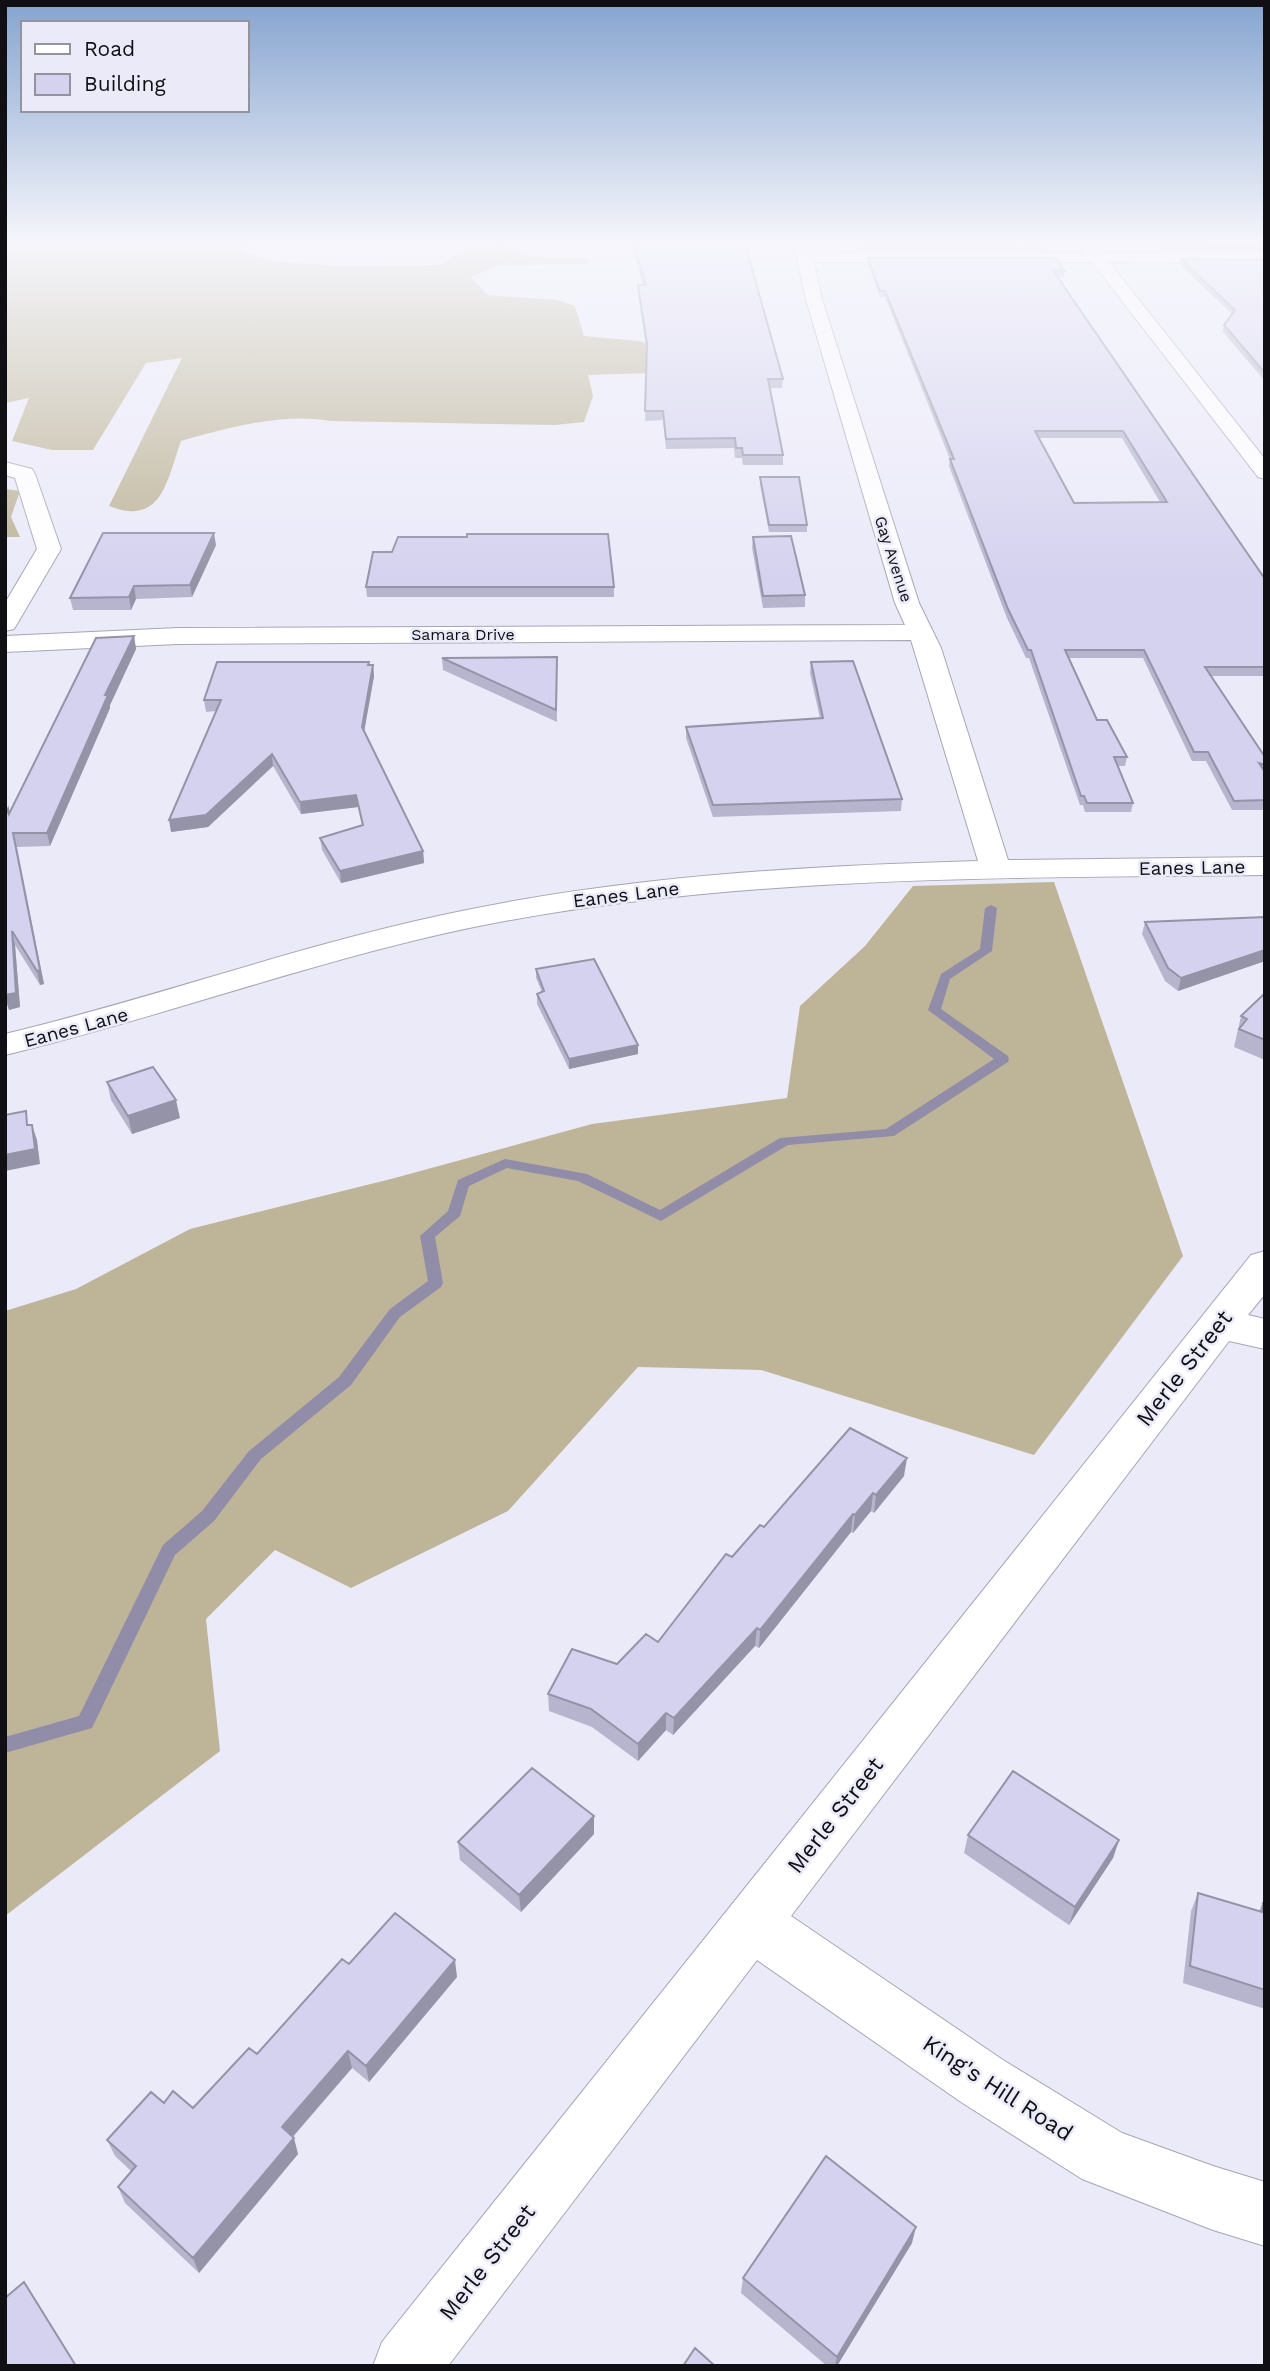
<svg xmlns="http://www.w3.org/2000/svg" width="1270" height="2371" viewBox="0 0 1270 2371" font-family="'Work Sans',sans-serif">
  <rect width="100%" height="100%" fill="#ebeaf9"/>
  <!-- forest -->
  <path fill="#beb599" d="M 5,244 L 252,244 L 243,252 L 277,262 L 345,266 L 439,265 L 470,247 L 504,244 L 528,257 L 589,258 L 586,264 L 499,265 L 471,277 L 487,295 L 557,300 L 575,306 L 584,336 L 639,341 L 659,347 L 683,372 L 588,375 L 593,396 L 584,422 L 555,425 L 331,421 C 286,412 225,428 181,441 C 167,480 162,527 109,506 L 182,358 L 146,363 L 93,450 L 52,450 L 12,441 L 29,398 L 5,403 Z
    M 5,489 L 20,491 L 11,517 L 20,537 L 5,537 Z
    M 1054,882 L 1183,1256 L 1034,1455 L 761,1370 L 638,1367 L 508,1511 L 351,1588 L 275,1550 L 206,1619 L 220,1751 L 5,1916 L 5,1311 L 76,1289 L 190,1229 L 391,1179 L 592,1124 L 787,1098 L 800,1006 L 865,946 L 913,886 Z"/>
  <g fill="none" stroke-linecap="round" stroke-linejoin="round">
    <!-- stream -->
    <path fill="#918da9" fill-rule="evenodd" d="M 991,905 L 997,908 L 992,951 L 950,979 L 941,1009 L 1008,1056 L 1009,1059 L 1008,1062 L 894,1136 L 788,1145 L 661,1221 L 578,1181 L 507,1168 L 469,1186 L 460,1216 L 435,1237 L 443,1283 L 441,1287 L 400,1317 L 351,1385 L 261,1459 L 214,1521 L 175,1555 L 92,1728 L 5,1753 L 5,1737 L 79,1716 L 163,1545 L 202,1511 L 249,1451 L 339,1377 L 390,1309 L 428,1281 L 420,1236 L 448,1211 L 458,1180 L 505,1159 L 587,1174 L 660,1210 L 780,1138 L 886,1129 L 994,1059 L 928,1010 L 941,974 L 980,949 L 985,908 Z"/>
    <defs>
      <path id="minor" d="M 794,244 L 810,244 L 812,252 L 1085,253 L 1081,244 L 1095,244 L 1102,253 L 1265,253 L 1265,263 L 1109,262 L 1265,459 L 1265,479 L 1258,477 L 1092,262 L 814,262 L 821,296 L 919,603 L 941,648 L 1008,860 L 1265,857 L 1265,875 C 1006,878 744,875 489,924 C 325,956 168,1016 5,1055 L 5,1034 C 151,999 291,948 438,916 C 615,877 797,866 978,861 L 911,640 L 178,644 L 5,652 L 5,636 L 178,628 L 905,625 L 895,603 L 805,296 Z
        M 5,462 L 32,469 L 35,474 L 61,549 L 17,624 L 14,629 L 5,631 L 5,603 L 37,549 L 15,478 L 5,475 Z
        M 1265,1251 L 1265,1294 L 1248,1315 L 1265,1319 L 1265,1349 L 1229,1341 L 791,1916 L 1003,2060 L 1122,2133 L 1213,2166 L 1265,2182 L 1265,2246 L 1213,2230 L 1082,2179 L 961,2102 L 757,1960 L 448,2366 L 373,2366 L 382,2342 L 1251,1255 Z"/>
    </defs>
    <!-- minor casing -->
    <use href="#minor" stroke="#a7a6b3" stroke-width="2"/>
    <!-- minor -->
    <use href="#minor" fill="#fff" fill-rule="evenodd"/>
  </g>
  <!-- wall -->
  <path fill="#b7b5ce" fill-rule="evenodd" d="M 395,244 L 444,244 L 443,247 L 395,247 Z
    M 631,244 L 745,244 L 783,379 L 782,388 L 770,388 L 783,455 L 783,465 L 743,465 L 742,458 L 735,458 L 734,448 L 666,449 L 663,420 L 645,421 L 647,352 L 638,294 L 638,285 L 643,285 Z
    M 857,244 L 1046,244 L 1045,250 L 860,250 Z
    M 1158,244 L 1265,244 L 1265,251 L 1164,250 Z
    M 868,258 L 1064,271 L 1064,278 L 1057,277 L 1265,579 L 1265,676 L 1211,676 L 1265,757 L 1265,810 L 1232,810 L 1206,761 L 1192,761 L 1143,658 L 1069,658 L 1097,720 L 1127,757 L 1125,766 L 1117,766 L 1133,803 L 1131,812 L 1085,812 L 1083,805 L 1080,805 L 1029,658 L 1026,658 L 1007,618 L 949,466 L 950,459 L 885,297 L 880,297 L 868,265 ZM 1039,438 L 1122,438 L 1160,502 L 1074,503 Z
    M 1181,259 L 1265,260 L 1265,381 L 1223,332 L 1224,325 L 1232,314 L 1180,265 Z
    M 760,477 L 807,525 L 807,532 L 769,532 L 760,484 Z
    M 753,537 L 805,595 L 805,607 L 763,608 L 752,548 Z
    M 216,545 L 192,597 L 136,599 L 131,610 L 73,610 L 70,598 Z
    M 366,587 L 614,587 L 614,597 L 367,597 Z
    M 134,636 L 136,649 L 110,705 L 110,708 L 50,846 L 17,847 L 44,984 L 40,985 L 15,945 L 20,1007 L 9,1010 L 5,1000 L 5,817 L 10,813 Z
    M 557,657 L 557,722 L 443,670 L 442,658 Z
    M 369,662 L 369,665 L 373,665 L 374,676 L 364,731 L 423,851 L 424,863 L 341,883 L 322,850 L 320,838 L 362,825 L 358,807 L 301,814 L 273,766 L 208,827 L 171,832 L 216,711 L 206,712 L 204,700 Z
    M 811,662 L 902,799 L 901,811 L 713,817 L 686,738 L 686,727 L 820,718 L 810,673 Z
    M 1265,917 L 1265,961 L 1178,991 L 1165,981 L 1142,934 L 1145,922 Z
    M 536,969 L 638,1045 L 638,1054 L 569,1069 L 537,1004 L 537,994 L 542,992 L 536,978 Z
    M 1265,993 L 1265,1060 L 1234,1047 L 1241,1016 Z
    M 107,1082 L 180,1118 L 132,1134 L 111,1100 Z
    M 904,1476 L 874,1513 L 871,1511 L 853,1533 L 851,1532 L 759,1648 L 755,1646 L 673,1735 L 666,1730 L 638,1761 L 592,1727 L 549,1711 L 548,1694 L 617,1664 L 658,1642 L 732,1557 L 764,1527 Z
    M 594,1834 L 521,1912 L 460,1860 L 458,1842 Z
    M 968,1835 L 1119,1840 L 1113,1858 L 1069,1925 L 964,1853 Z
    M 1198,1893 L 1259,1911 L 1263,1903 L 1265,1903 L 1265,2009 L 1183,1983 L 1191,1911 Z
    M 349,1964 L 457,1977 L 369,2082 L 352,2068 L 293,2137 L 298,2154 L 199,2273 L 125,2203 L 118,2187 L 132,2172 L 115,2156 L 107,2140 L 164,2103 L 193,2108 L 257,2054 Z
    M 912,2243 L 837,2366 L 827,2366 L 741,2293 L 743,2278 Z"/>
  <!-- shaded-wall -->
  <path fill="#9593a7" d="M 214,533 L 216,545 L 192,597 L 190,585 Z
    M 134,586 L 136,599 L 131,610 L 129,597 Z
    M 134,636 L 136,649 L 110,705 L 110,708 L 50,846 L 47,833 L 105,695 Z
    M 373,665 L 374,676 L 363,738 L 362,727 Z
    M 272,754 L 273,766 L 208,827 L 171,832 L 169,820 Z
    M 356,795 L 358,807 L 301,814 L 300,802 Z
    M 13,833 L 44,984 L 40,985 L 37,971 Z
    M 423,851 L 424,863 L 341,883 L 340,871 Z
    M 12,931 L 15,945 L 20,1007 L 9,1010 L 5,995 Z
    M 1265,950 L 1265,961 L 1178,991 L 1181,978 Z
    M 638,1045 L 638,1054 L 569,1069 L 569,1059 Z
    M 176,1100 L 180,1118 L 132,1134 L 128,1116 Z
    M 32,1125 L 37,1140 L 40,1164 L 5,1171 L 5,1155 Z
    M 907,1458 L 904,1476 L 874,1513 L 876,1495 Z
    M 873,1493 L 871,1511 L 853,1533 L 855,1515 Z
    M 853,1514 L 851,1532 L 759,1648 L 760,1630 Z
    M 757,1628 L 755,1646 L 673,1735 L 674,1718 Z
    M 666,1713 L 666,1730 L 638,1761 L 638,1744 Z
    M 594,1816 L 594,1834 L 521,1912 L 519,1895 Z
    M 1119,1840 L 1113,1858 L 1069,1925 L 1075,1907 Z
    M 455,1960 L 457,1977 L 369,2082 L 366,2066 Z
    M 348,2051 L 352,2068 L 287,2143 L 282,2127 Z
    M 294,2138 L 298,2154 L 199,2273 L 193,2258 Z
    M 916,2227 L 912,2243 L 837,2366 L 835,2366 L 837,2357 Z"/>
  <!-- building -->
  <path fill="#d5d2ef" stroke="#9593a7" stroke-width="2" fill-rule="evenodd" d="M 634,244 L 745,244 L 783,379 L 768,379 L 783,455 L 743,455 L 742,448 L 736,448 L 735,438 L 666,439 L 663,411 L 645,411 L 647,344 L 638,285 L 646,285 Z
    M 1165,244 L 1265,244 L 1265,246 L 1165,245 Z
    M 868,258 L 1056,258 L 1064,271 L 1053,270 L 1067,291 L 1265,579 L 1265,667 L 1205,667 L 1265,757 L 1265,765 L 1259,763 L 1265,772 L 1265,800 L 1234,801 L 1208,752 L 1194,752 L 1144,650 L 1065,650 L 1097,720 L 1107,720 L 1127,757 L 1114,757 L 1133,803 L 1087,803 L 1084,796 L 1081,796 L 1031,650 L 1028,650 L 1008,609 L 950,459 L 954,459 L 885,291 L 880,291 ZM 1035,431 L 1123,431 L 1167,502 L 1074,503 Z
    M 1181,259 L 1265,260 L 1265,373 L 1224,325 L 1235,310 Z
    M 760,477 L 799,477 L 807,525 L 769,525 Z
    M 103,533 L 214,533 L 190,585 L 134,586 L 129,597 L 70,598 Z
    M 467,534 L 608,534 L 614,587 L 366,587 L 373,552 L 392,552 L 398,537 L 467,537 Z
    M 791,536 L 805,595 L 763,596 L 753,537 Z
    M 134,636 L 105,695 L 108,695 L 47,833 L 13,833 L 40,970 L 37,971 L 12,931 L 16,993 L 5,995 L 5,817 L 8,809 L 9,814 L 96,638 Z
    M 557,657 L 556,710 L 442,658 Z
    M 853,661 L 902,799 L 713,805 L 686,727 L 823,718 L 811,662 Z
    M 217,662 L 369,662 L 368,665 L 373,665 L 362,727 L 423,851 L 340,871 L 320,838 L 363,825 L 356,795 L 300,802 L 272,754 L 206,815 L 169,820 L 221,700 L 204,700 Z
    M 1265,917 L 1265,950 L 1181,978 L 1168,968 L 1145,922 Z
    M 594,959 L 638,1045 L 569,1059 L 537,994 L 544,991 L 536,969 Z
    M 1265,993 L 1265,1040 L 1239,1029 L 1247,1019 L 1241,1016 Z
    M 153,1067 L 176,1100 L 128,1116 L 107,1082 Z
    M 26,1111 L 27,1125 L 32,1125 L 35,1149 L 5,1155 L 5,1115 Z
    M 850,1428 L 907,1458 L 876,1495 L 873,1493 L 855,1515 L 853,1514 L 760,1630 L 757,1628 L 674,1718 L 666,1713 L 638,1744 L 591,1709 L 548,1694 L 572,1649 L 617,1664 L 646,1634 L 658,1642 L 726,1554 L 732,1557 L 760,1525 L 764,1527 Z
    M 532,1768 L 594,1816 L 519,1895 L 458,1842 Z
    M 1013,1771 L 1119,1840 L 1075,1907 L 968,1835 Z
    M 1198,1893 L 1262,1912 L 1263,1903 L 1265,1903 L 1265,1990 L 1190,1966 Z
    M 395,1913 L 455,1960 L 366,2066 L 348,2051 L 282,2127 L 294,2138 L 193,2258 L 118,2187 L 136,2166 L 107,2140 L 151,2092 L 164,2103 L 173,2091 L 193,2108 L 249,2048 L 257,2054 L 342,1959 L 349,1964 Z
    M 826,2156 L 916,2227 L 837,2357 L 743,2278 Z
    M 24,2282 L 76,2366 L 5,2366 L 5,2298 Z
    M 695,2348 L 715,2366 L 683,2366 Z"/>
  <!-- sky -->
  <linearGradient id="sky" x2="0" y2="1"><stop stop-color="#85a4cf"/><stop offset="0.42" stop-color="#f6f6fc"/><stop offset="1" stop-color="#f6f6fc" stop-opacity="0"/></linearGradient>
  <rect width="1270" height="576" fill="url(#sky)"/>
  <g text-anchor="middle" stroke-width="5" stroke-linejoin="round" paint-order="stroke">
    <!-- far-street labels -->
    <g font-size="16" fill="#100f14" stroke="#ebeaf9">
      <text transform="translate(894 559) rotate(72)" y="6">Gay Avenue</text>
      <text x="463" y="640">Samara Drive</text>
    </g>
    <!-- street labels -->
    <g font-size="19" fill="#100f14" stroke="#ebeaf9">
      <text transform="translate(1192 867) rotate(-1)" y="7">Eanes Lane</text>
      <text transform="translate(626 894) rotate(-7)" y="7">Eanes Lane</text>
      <text transform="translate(76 1027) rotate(-15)" y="7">Eanes Lane</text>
    </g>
    <!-- near-street labels -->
    <g font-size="23" fill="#100f14" stroke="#ebeaf9">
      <text transform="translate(1184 1368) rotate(-52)" y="8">Merle Street</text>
      <text transform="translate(835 1815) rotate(-52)" y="8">Merle Street</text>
      <text transform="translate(998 2088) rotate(33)" y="8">King's Hill Road</text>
      <text transform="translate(487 2262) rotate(-52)" y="8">Merle Street</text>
    </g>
  </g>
  <!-- border -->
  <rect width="1270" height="2371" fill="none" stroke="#100f14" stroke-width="14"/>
  <!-- legend -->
  <rect x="21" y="21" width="228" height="91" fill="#ebeaf9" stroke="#93929d" stroke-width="2"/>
  <rect x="35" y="44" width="35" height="10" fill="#ffffff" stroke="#93929d" stroke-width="2"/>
  <text x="84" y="56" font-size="21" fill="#100f14">Road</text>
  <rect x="35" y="74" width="35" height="21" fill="#d5d2ef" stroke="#93929d" stroke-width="2"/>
  <text x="84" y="91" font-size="21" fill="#100f14">Building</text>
</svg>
